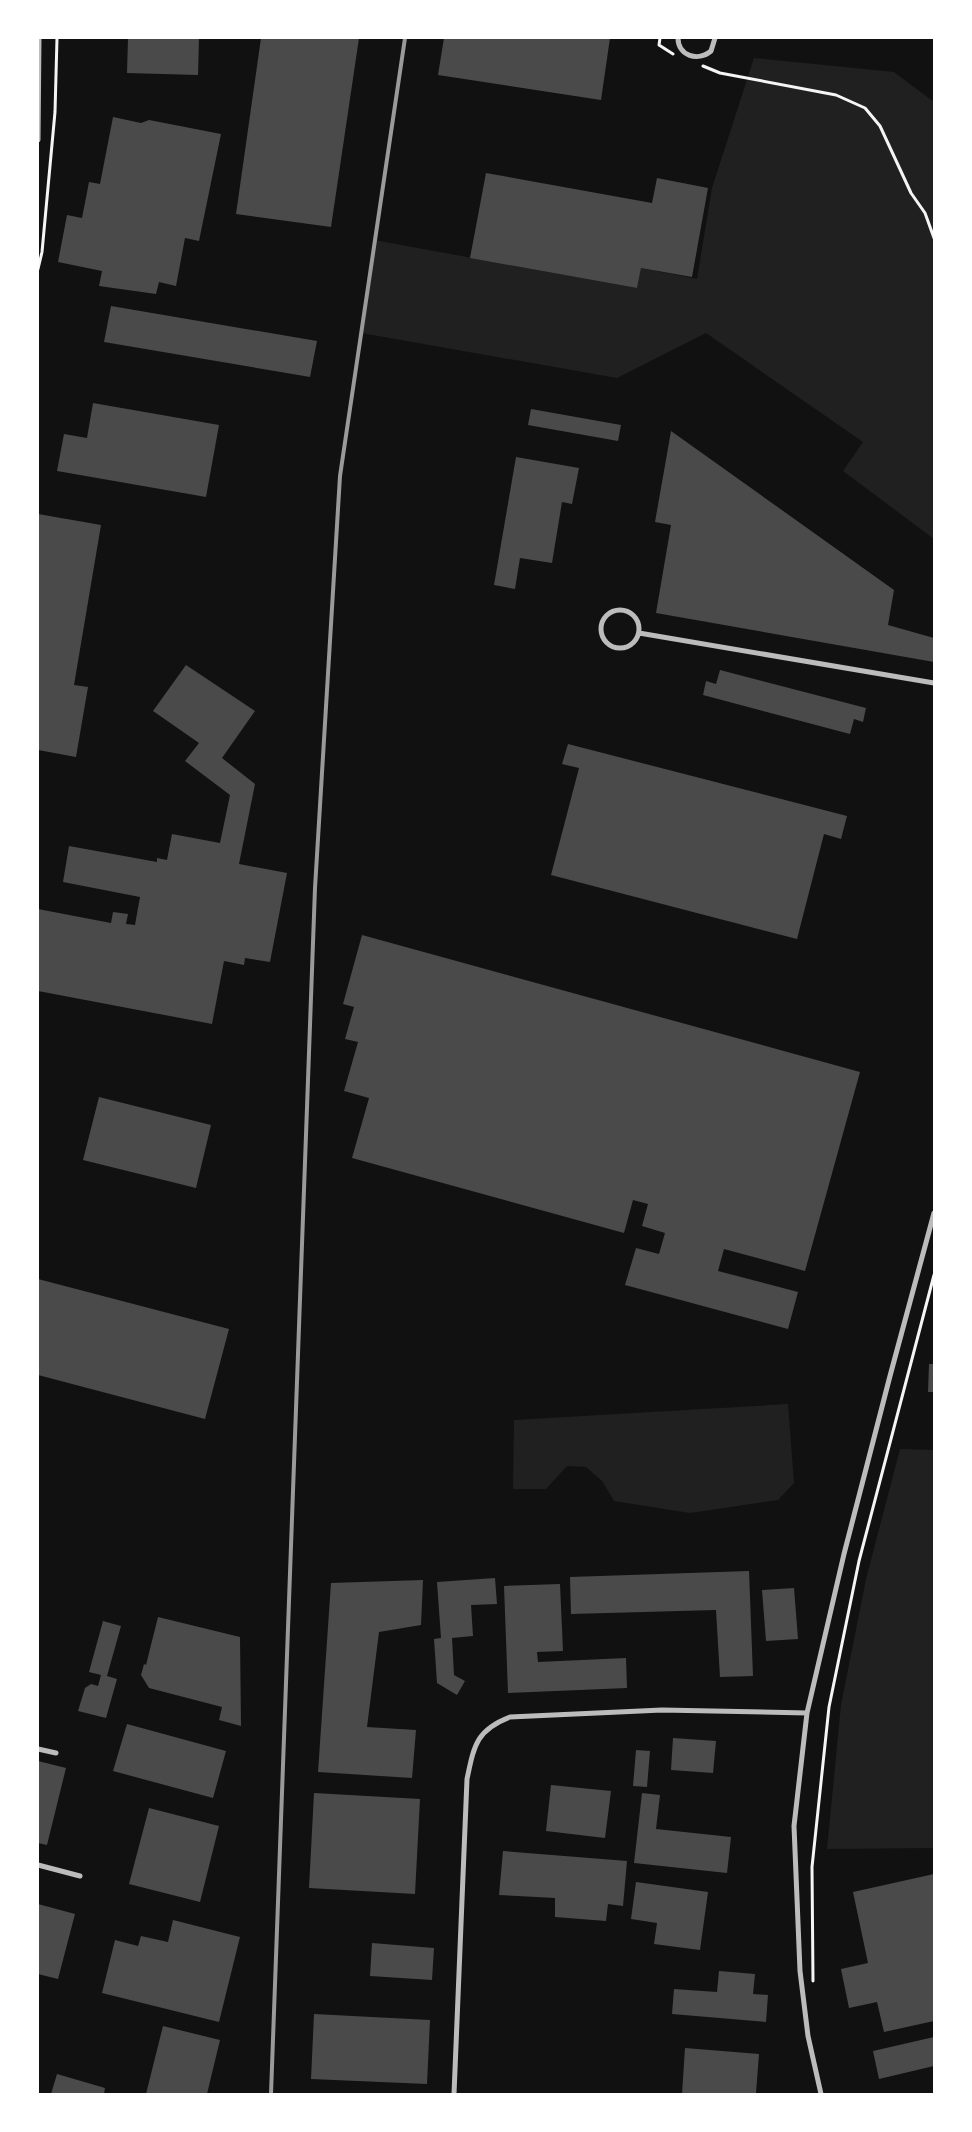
<svg xmlns="http://www.w3.org/2000/svg" width="972" height="2132" viewBox="0 0 972 2132" font-family="'Noto Sans',sans-serif">
  <rect width="100%" height="100%" fill="#111"/>
  <!-- green -->
  <path fill="#202020" d="M 754,58 L 894,72 L 934,102 L 934,539 L 843,471 L 863,442 L 706,333 L 617,378 L 361,333 L 374,240 L 637,288 L 641,268 L 697,279 L 712,188 Z
    M 788,1404 L 794,1483 L 778,1500 L 690,1513 L 614,1501 L 602,1481 L 586,1467 L 567,1466 L 546,1489 L 513,1489 L 514,1420 Z
    M 900,1449 L 934,1450 L 934,1848 L 827,1849 L 841,1705 L 866,1579 Z"/>
  <!-- building -->
  <path fill="#4a4a4a" d="M 128,38 L 199,38 L 198,75 L 127,73 Z
    M 261,38 L 359,38 L 331,227 L 236,214 Z
    M 444,38 L 610,38 L 601,100 L 438,75 Z
    M 113,117 L 141,123 L 149,120 L 221,134 L 199,241 L 185,238 L 176,286 L 159,282 L 156,294 L 99,286 L 102,271 L 58,262 L 67,215 L 82,218 L 89,182 L 100,184 Z
    M 486,173 L 652,203 L 657,178 L 708,188 L 692,277 L 641,268 L 637,288 L 470,258 Z
    M 111,306 L 317,341 L 310,377 L 104,342 Z
    M 93,403 L 219,425 L 206,497 L 57,471 L 64,434 L 87,438 Z
    M 531,409 L 621,425 L 618,441 L 528,425 Z
    M 671,431 L 894,590 L 888,625 L 934,638 L 934,662 L 656,613 L 671,525 L 655,522 Z
    M 516,457 L 579,468 L 572,504 L 562,502 L 552,563 L 520,558 L 515,589 L 494,585 Z
    M 38,514 L 101,525 L 74,685 L 88,687 L 76,757 L 38,750 Z
    M 186,665 L 255,711 L 222,758 L 255,784 L 239,864 L 287,873 L 270,962 L 245,958 L 244,965 L 224,961 L 212,1024 L 38,991 L 38,909 L 111,923 L 113,912 L 128,914 L 126,924 L 135,925 L 140,897 L 63,882 L 69,846 L 157,862 L 157,858 L 167,860 L 172,834 L 220,843 L 230,795 L 185,761 L 199,743 L 153,711 Z
    M 720,670 L 866,708 L 863,722 L 854,719 L 850,734 L 703,695 L 706,681 L 716,684 Z
    M 568,744 L 847,816 L 841,839 L 824,834 L 797,939 L 551,875 L 579,768 L 562,764 Z
    M 362,935 L 860,1072 L 805,1271 L 724,1249 L 718,1271 L 798,1292 L 788,1329 L 625,1285 L 636,1248 L 659,1254 L 665,1233 L 642,1226 L 648,1204 L 633,1200 L 624,1233 L 352,1158 L 369,1098 L 344,1091 L 358,1042 L 345,1039 L 354,1007 L 343,1004 Z
    M 99,1097 L 211,1125 L 196,1188 L 83,1160 Z
    M 38,1279 L 229,1329 L 205,1419 L 38,1375 Z
    M 929,1364 L 934,1364 L 934,1392 L 928,1392 Z
    M 749,1571 L 753,1676 L 720,1677 L 716,1610 L 571,1614 L 570,1577 Z
    M 495,1578 L 497,1604 L 471,1605 L 473,1636 L 452,1638 L 454,1675 L 465,1681 L 457,1695 L 437,1683 L 434,1639 L 441,1638 L 437,1582 Z
    M 423,1580 L 421,1625 L 379,1632 L 367,1727 L 416,1730 L 412,1778 L 318,1772 L 331,1583 Z
    M 560,1584 L 563,1651 L 537,1652 L 538,1662 L 626,1658 L 627,1688 L 508,1693 L 504,1586 Z
    M 794,1588 L 798,1639 L 766,1641 L 762,1590 Z
    M 158,1617 L 240,1637 L 241,1726 L 219,1720 L 222,1707 L 149,1688 L 141,1675 L 144,1664 L 146,1665 Z
    M 103,1621 L 121,1626 L 107,1676 L 117,1679 L 106,1718 L 78,1711 L 85,1688 L 91,1684 L 98,1686 L 101,1675 L 89,1672 Z
    M 127,1724 L 226,1751 L 213,1798 L 113,1771 Z
    M 673,1738 L 716,1741 L 713,1773 L 671,1770 Z
    M 636,1750 L 650,1751 L 647,1787 L 633,1786 Z
    M 38,1761 L 66,1768 L 47,1845 L 38,1843 Z
    M 551,1785 L 611,1791 L 605,1838 L 546,1831 Z
    M 314,1793 L 420,1799 L 415,1894 L 309,1888 Z
    M 642,1793 L 660,1795 L 656,1829 L 731,1837 L 727,1873 L 634,1863 Z
    M 149,1808 L 219,1826 L 200,1902 L 129,1884 Z
    M 503,1851 L 627,1861 L 623,1906 L 608,1904 L 606,1921 L 555,1917 L 555,1898 L 499,1895 Z
    M 934,1874 L 934,2021 L 884,2032 L 877,2002 L 849,2008 L 841,1969 L 868,1963 L 853,1892 Z
    M 636,1882 L 708,1892 L 700,1950 L 654,1944 L 657,1923 L 631,1919 Z
    M 38,1904 L 75,1914 L 58,1979 L 38,1974 Z
    M 173,1920 L 240,1937 L 219,2022 L 102,1993 L 115,1940 L 138,1946 L 141,1936 L 168,1942 Z
    M 372,1943 L 434,1948 L 432,1980 L 370,1976 Z
    M 719,1971 L 755,1974 L 753,1994 L 768,1995 L 766,2022 L 672,2014 L 674,1989 L 717,1992 Z
    M 314,2014 L 430,2020 L 427,2084 L 311,2079 Z
    M 163,2026 L 220,2040 L 207,2094 L 146,2094 Z
    M 934,2037 L 934,2066 L 879,2079 L 873,2051 Z
    M 685,2048 L 759,2054 L 756,2093 L 762,2094 L 682,2094 Z
    M 57,2074 L 105,2088 L 104,2094 L 51,2094 Z"/>
  <g fill="none" stroke-linecap="round" stroke-linejoin="round">
    <!-- path -->
    <path stroke="#f5f5f5" stroke-width="3" d="M 660,38 L 659,45 L 673,54
      M 703,66 L 720,73 L 836,95 L 865,108 L 880,126 L 911,193 L 925,213 L 934,238
      M 38,269 L 42,252 L 55,112 L 57,38
      M 813,1981 L 812,1867 L 829,1707 L 859,1561 L 934,1275"/>
    <!-- minor -->
    <path stroke="#bcbcbc" stroke-width="5" d="M 678,38 C 678,56 698,62 711,51 L 715,38
      M 38,140 L 39,38
      M601 629a19 19 0 1 1 38 0a19 19 0 1 1-38 0Z
      M 639,633 L 934,683
      M 38,1749 L 56,1753
      M 38,1865 L 80,1876
      M 454,2094 L 467,1779 C 474,1746 476,1730 510,1717 L 662,1710 L 807,1713
      M 821,2094 L 808,2036 L 800,1971 L 794,1826 L 807,1713 L 844,1554 L 890,1376 L 934,1213"/>
    <!-- rail -->
    <path stroke="#9a9a9a" stroke-width="4" d="M 271,2094 L 315,888 L 340,476 L 405,38"/>
  </g>
  <!-- border -->
  <rect width="972" height="2132" fill="none" stroke="#ffffff" stroke-width="78"/>
</svg>
